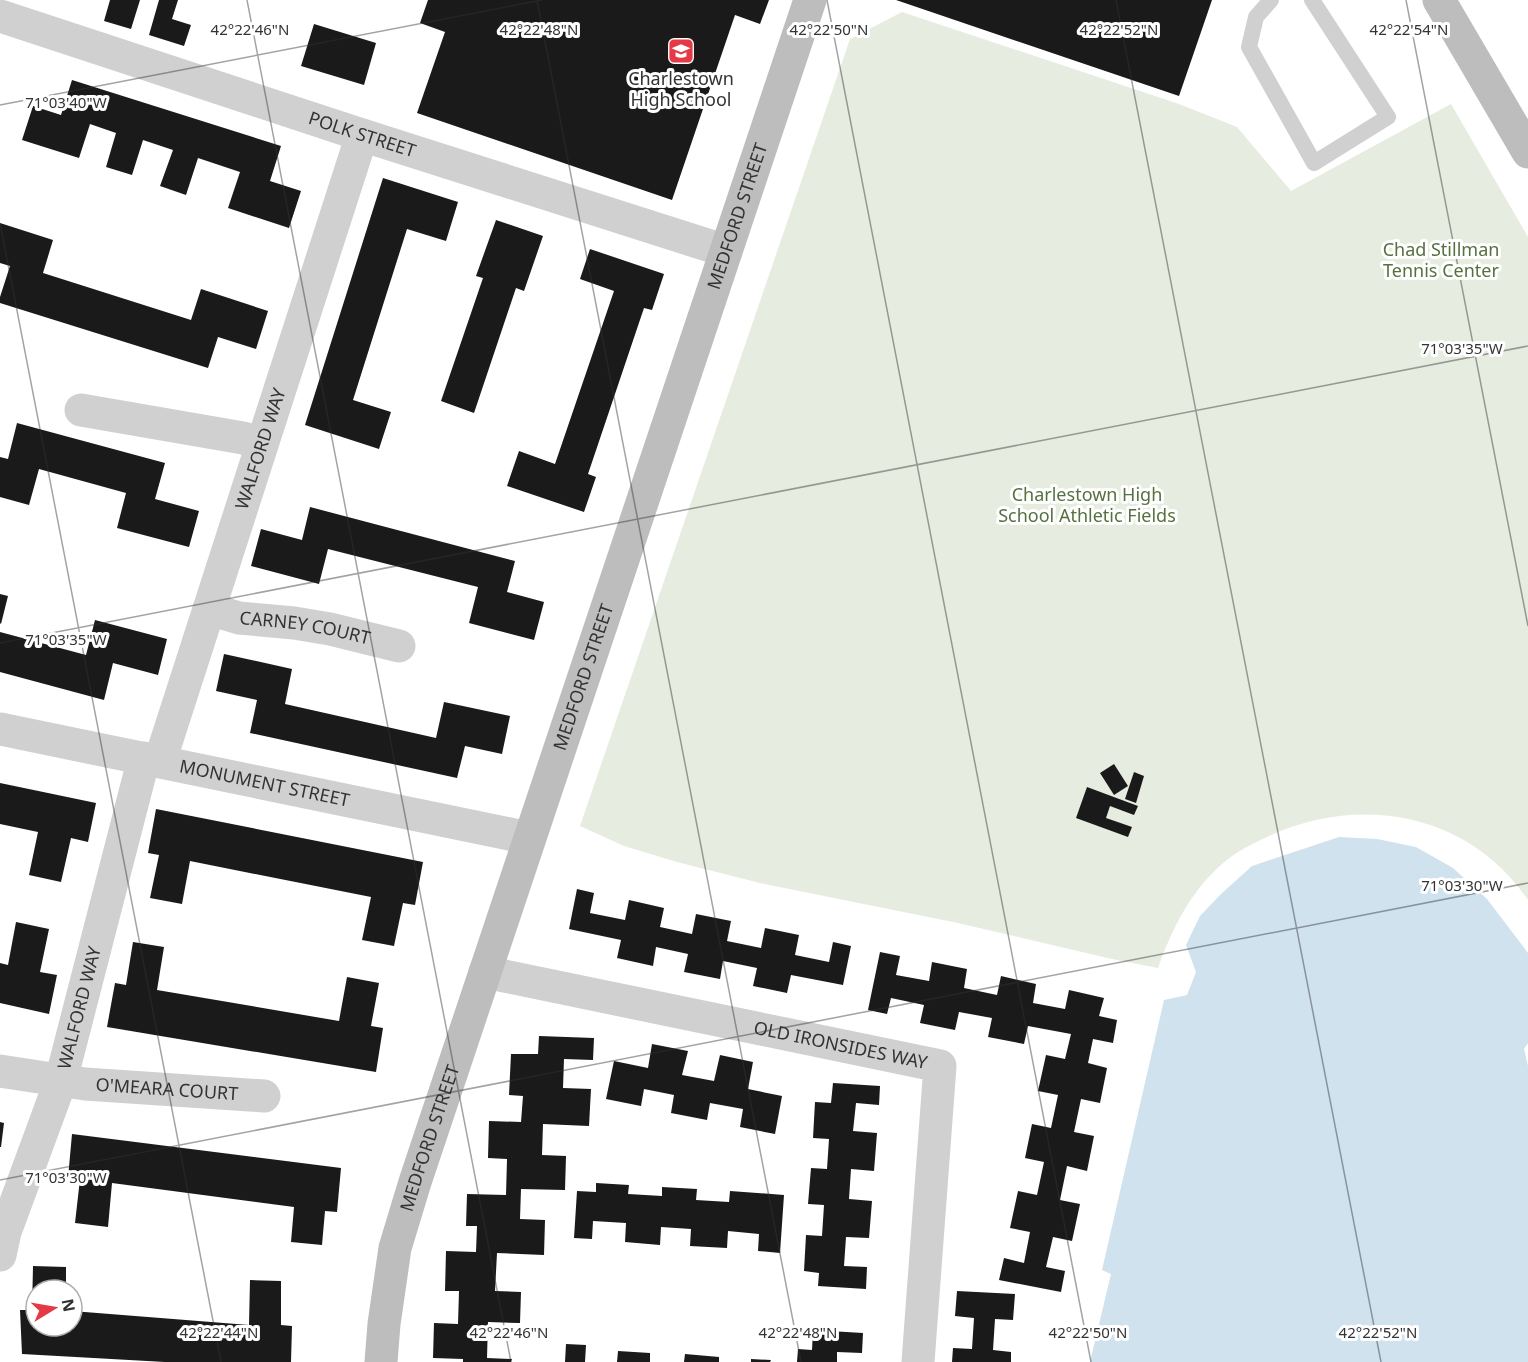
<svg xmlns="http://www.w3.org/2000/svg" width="1528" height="1362" viewBox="0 0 1528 1362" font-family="'Noto Sans',sans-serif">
  <rect width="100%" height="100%" fill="#fff"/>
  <!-- green -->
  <path fill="#e6ecdf" d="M 902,12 L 1179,104 L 1237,127 L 1291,191 L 1451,104 L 1528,237 L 1528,900 C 1469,813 1361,794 1269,836 C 1252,844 1235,852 1222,864 C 1190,892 1172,929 1158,968 L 1112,959 L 958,923 L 760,883 L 677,862 L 624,846 L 580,826 L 850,39 Z"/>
  <!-- water -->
  <path fill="#cfe2ee" d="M 1339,837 L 1377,839 L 1416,847 L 1453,868 L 1487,899 L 1528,953 L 1528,1043 L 1524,1049 L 1528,1066 L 1528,1362 L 1090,1362 L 1111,1274 L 1102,1270 L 1164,1000 L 1187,995 L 1196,972 L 1186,945 L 1200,916 L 1221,894 L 1252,866 Z"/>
  <!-- building -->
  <path fill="#1a1a1a" d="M 110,0 L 140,0 L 131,29 L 104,21 Z
    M 159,0 L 178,0 L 172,19 L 191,25 L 184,46 L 149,35 Z
    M 428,0 L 769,0 L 760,24 L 735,15 L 672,200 L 417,113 L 445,32 L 420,23 Z
    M 896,0 L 1212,0 L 1179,96 Z
    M 314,24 L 376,43 L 364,85 L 301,66 Z
    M 72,80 L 281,146 L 270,181 L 301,191 L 289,228 L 228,208 L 240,172 L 198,158 L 186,195 L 160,186 L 173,150 L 143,140 L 132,175 L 106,167 L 116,133 L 90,124 L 79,158 L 22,140 L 33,106 L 61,115 Z
    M 383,178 L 458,202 L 446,241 L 407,229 L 353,400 L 391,412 L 379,449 L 305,425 Z
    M 496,220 L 543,236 L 524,291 L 516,288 L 474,413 L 441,401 L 483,278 L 476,276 Z
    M 0,223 L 53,240 L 43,273 L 191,320 L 201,289 L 268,311 L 256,349 L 218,337 L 208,368 L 0,303 L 0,297 L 10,266 L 0,263 Z
    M 590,249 L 664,274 L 652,310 L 644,308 L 588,474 L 596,477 L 584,512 L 507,486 L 519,451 L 555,464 L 614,291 L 580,279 Z
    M 17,423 L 165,463 L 155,499 L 199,511 L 189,547 L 117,528 L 126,493 L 39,469 L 29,505 L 0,497 L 0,457 L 8,459 Z
    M 310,507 L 515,561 L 507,592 L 544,602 L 534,640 L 469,623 L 478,587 L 328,549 L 319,584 L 251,566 L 261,529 L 302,540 Z
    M 0,594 L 8,596 L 1,624 L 0,623 Z
    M 95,620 L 167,639 L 158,675 L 113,663 L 104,700 L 0,672 L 0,632 L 86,655 Z
    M 224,654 L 292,669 L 285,704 L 436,738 L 444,702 L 510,716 L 502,754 L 465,746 L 457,778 L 250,733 L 257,700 L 216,691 Z
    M 1114,764 L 1128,786 L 1114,795 L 1100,773 Z
    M 1134,772 L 1144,776 L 1136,803 L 1125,799 Z
    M 0,783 L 96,803 L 88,842 L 71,838 L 61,882 L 29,875 L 38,832 L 0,824 Z
    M 1087,787 L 1138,806 L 1134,815 L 1110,806 L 1106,818 L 1132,827 L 1128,837 L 1076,818 Z
    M 156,809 L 423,862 L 415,905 L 403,903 L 394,946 L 362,940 L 371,897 L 190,861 L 182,904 L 150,898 L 159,855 L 148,853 Z
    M 577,889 L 594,893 L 590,913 L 625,920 L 629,900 L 664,908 L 660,927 L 692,934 L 696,914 L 731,921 L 727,941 L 761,948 L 765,928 L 799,935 L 795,955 L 829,962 L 833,942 L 851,946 L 843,985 L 791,975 L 787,993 L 753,986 L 757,968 L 723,961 L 720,979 L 684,972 L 688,954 L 656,947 L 653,966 L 617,958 L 621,940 L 569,929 Z
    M 16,922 L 49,929 L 40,972 L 57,975 L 49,1014 L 0,1003 L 0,963 L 8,965 Z
    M 133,942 L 164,947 L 157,990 L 339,1021 L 347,977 L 379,983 L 371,1026 L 383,1028 L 376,1072 L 107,1027 L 115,983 L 126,985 Z
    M 880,952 L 900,956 L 896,975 L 929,981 L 932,962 L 967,969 L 964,988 L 997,995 L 1001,976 L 1036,984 L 1033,1003 L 1065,1009 L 1069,990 L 1104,998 L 1099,1016 L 1117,1020 L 1113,1043 L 1093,1039 L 1088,1063 L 1107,1068 L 1100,1103 L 1081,1099 L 1074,1132 L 1094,1136 L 1087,1171 L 1067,1166 L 1060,1200 L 1080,1204 L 1072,1241 L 1053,1237 L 1046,1267 L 1065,1271 L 1061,1292 L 999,1280 L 1004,1258 L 1024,1263 L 1030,1232 L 1010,1228 L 1018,1191 L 1037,1195 L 1044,1162 L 1025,1158 L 1032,1124 L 1051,1128 L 1058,1095 L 1038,1091 L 1046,1055 L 1065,1059 L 1071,1034 L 1028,1026 L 1024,1044 L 988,1037 L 992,1018 L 959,1012 L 955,1030 L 920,1023 L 924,1005 L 891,998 L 887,1014 L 868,1010 Z
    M 539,1036 L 594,1038 L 593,1060 L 564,1059 L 563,1088 L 591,1089 L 589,1126 L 543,1124 L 542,1155 L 566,1156 L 565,1190 L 521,1189 L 520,1219 L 545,1220 L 544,1255 L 497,1253 L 495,1291 L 521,1292 L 520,1323 L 488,1322 L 487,1358 L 512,1359 L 511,1362 L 463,1362 L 463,1359 L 433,1358 L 434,1323 L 458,1324 L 459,1291 L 445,1291 L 446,1251 L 476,1252 L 477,1226 L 466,1226 L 467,1194 L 506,1195 L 507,1159 L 488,1158 L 489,1121 L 521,1122 L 523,1096 L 509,1095 L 511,1054 L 538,1054 Z
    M 652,1044 L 688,1051 L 682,1075 L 714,1081 L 720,1055 L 753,1062 L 748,1089 L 782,1096 L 775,1134 L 740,1127 L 743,1109 L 710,1103 L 707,1120 L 671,1113 L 674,1095 L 644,1089 L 641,1106 L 606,1099 L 614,1061 L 648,1068 Z
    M 833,1083 L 880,1086 L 879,1105 L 856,1103 L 853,1131 L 877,1133 L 874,1171 L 851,1169 L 849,1199 L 872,1201 L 869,1238 L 846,1237 L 844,1266 L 867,1267 L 866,1289 L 818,1286 L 819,1273 L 804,1271 L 806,1235 L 822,1236 L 824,1205 L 808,1204 L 811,1168 L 827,1169 L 829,1139 L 813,1138 L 815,1102 L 831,1103 Z
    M 0,1122 L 4,1123 L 1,1147 L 0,1147 Z
    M 72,1134 L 341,1168 L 337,1212 L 325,1211 L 322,1245 L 291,1242 L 294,1207 L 112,1183 L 108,1227 L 75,1223 L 80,1179 L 68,1178 Z
    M 596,1183 L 629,1185 L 628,1194 L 662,1196 L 662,1187 L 697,1189 L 696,1200 L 729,1202 L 730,1191 L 784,1195 L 780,1253 L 758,1251 L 759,1234 L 728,1231 L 727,1248 L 690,1246 L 691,1229 L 661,1227 L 660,1245 L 625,1242 L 626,1223 L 593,1221 L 592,1239 L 574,1238 L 577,1191 L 596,1192 Z
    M 33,1266 L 66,1267 L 66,1290 L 36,1290 L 36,1326 L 72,1326 L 72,1311 L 249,1325 L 250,1280 L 281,1281 L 281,1325 L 292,1326 L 291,1362 L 165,1362 L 22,1354 L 20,1310 L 32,1310 Z
    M 957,1291 L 1015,1294 L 1013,1320 L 995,1319 L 993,1350 L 1011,1352 L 1011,1362 L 952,1362 L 953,1348 L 972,1349 L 974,1318 L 955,1316 Z
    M 813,1330 L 863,1333 L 862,1353 L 837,1352 L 837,1362 L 797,1362 L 798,1349 L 812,1350 Z
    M 566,1344 L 586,1345 L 585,1362 L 565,1362 Z
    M 618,1351 L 650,1353 L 650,1362 L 617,1362 Z
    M 685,1354 L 719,1357 L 719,1362 L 684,1362 Z
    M 751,1359 L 771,1360 L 770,1362 L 751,1362 Z"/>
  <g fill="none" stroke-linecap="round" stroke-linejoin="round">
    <!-- service -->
    <path stroke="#d0d0d0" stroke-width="16" d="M 1271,0 L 1256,17 L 1249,47 L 1314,163 L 1388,117 L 1312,0"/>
    <!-- minor -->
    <g stroke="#d0d0d0" stroke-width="33">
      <path id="s1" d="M 0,16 L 362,135 L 726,251"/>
      <path d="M 81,410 L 243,438 L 262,444"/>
      <path id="s2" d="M 209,609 L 239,618 L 294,623 L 330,629 L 399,646"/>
      <path id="s3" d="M 0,729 L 529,838"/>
      <path id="s4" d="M 160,761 L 362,135"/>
      <path id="s5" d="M 485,972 L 940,1066 L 918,1362"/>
      <path id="s6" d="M 0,1071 L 85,1084 L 264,1096"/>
      <path id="s7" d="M 0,1255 L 5,1232 L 61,1080 L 144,758"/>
    </g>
    <!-- secondary -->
    <g stroke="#bdbdbd" stroke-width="33">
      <path d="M 1439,0 L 1528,152"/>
      <path id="s8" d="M 381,1362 L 384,1324 L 395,1248 L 415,1182 L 810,0"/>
    </g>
  </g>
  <!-- ticks -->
  <path fill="none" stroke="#333" stroke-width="1.5" stroke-opacity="0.45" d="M 247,0 L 511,1362M 537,0 L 801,1362M 827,0 L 1091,1362M 1116,0 L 1381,1362M 1406,0 L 1528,626M 0,105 L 542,0M 0,223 L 221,1362M 0,643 L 1528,346M 0,1180 L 1528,883"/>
  <!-- icons -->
  <defs>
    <symbol id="school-square" viewBox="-11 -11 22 22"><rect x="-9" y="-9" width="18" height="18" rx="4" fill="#e63946" stroke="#fff"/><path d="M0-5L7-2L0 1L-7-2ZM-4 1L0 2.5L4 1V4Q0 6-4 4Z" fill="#fff"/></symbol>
  </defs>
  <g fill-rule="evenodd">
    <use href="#school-square" x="666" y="36" width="30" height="30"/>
  </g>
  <g text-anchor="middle" stroke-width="6" stroke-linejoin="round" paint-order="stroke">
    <!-- poi labels -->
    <g font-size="18" fill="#333" stroke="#fff">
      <text x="681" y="85">Charlestown<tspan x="681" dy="21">High School</tspan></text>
    </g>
    <!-- street labels -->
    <g font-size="18" fill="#333" stroke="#fff">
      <text dy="6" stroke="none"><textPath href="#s1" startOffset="381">POLK STREET</textPath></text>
      <text dy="6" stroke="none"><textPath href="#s8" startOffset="1202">MEDFORD STREET</textPath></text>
      <text dy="6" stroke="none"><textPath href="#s4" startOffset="328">WALFORD WAY</textPath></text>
      <text dy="6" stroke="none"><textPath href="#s2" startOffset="98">CARNEY COURT</textPath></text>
      <text dy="6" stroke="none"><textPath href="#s8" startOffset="716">MEDFORD STREET</textPath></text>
      <text dy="6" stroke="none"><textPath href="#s3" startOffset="270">MONUMENT STREET</textPath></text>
      <text dy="6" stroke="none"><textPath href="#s7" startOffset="260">WALFORD WAY</textPath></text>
      <text dy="6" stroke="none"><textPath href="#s5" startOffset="363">OLD IRONSIDES WAY</textPath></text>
      <text dy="6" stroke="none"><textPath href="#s6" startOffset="168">O'MEARA COURT</textPath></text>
      <text dy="6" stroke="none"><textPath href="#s8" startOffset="230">MEDFORD STREET</textPath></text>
    </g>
    <!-- park labels -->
    <g font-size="18" fill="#56703f" stroke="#fff">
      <text x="1441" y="256">Chad Stillman<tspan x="1441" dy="21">Tennis Center</tspan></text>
      <text x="1087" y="501">Charlestown High<tspan x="1087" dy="21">School Athletic Fields</tspan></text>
    </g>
  </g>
  <g font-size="15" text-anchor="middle" fill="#333" stroke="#fff" stroke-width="6" stroke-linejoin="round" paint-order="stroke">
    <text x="250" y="35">42°22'46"N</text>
    <text x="539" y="35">42°22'48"N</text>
    <text x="829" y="35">42°22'50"N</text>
    <text x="1119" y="35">42°22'52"N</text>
    <text x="1409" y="35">42°22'54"N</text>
    <text x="66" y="108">71°03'40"W</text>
    <text x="1462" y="354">71°03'35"W</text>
    <text x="66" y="645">71°03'35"W</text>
    <text x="1462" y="891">71°03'30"W</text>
    <text x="66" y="1183">71°03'30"W</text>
    <text x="219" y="1338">42°22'44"N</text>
    <text x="509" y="1338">42°22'46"N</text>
    <text x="798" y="1338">42°22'48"N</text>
    <text x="1088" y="1338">42°22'50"N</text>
    <text x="1378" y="1338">42°22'52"N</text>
  </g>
  <!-- north arrow -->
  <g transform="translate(54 1308) rotate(79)"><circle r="28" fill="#ffffff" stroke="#adadad" stroke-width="1.5"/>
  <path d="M0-4.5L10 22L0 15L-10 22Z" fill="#e63946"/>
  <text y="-9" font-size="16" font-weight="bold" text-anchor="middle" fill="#333333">N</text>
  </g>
</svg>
